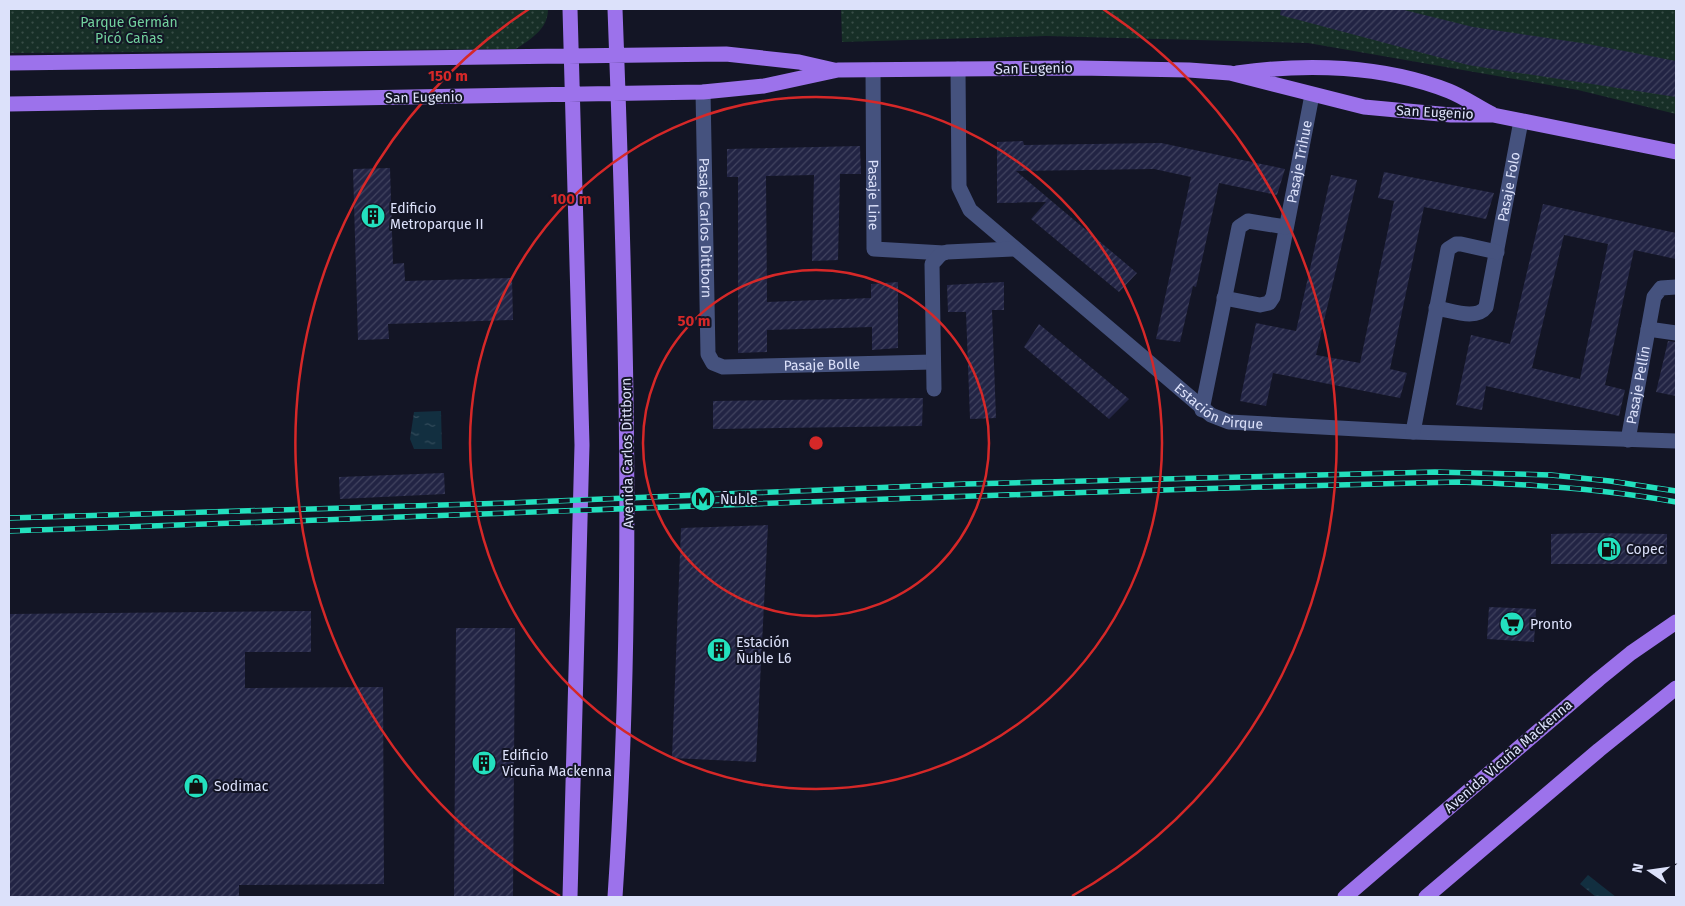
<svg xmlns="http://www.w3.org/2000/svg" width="1685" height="906" viewBox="0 0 1685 906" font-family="'Fira Sans',sans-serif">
  <defs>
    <pattern id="park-dots" width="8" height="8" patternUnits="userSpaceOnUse" patternTransform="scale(1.25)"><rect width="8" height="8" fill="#172f27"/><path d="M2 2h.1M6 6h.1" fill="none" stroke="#384d47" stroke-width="1.8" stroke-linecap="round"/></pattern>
    <pattern id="water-ripples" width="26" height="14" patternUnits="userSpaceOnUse" patternTransform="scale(1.25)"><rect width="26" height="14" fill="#122f40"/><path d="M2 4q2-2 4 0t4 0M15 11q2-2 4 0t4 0" fill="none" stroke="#344d5c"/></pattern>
    <pattern id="building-hatch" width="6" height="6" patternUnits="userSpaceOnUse" patternTransform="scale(1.25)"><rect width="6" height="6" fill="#222444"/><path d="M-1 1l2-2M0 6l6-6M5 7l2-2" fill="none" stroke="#424460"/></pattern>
  </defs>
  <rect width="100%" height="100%" fill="#131525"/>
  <!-- park -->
  <path fill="url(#park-dots)" d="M 9,9 L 548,9 C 548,29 532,38 516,49 L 9,53 Z
    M 841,9 L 1676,9 L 1676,114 L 1578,90 L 1308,43 L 1046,36 L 842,42 Z"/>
  <!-- water -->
  <path fill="url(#water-ripples)" d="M 441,411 L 442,449 L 414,449 L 410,439 L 414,412 Z
    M 1588,875 L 1616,897 L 1596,897 L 1580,884 Z"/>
  <!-- building -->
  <path fill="url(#building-hatch)" fill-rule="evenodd" d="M 1281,9 L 1400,9 L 1473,27 L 1588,44 L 1676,61 L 1676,97 L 1468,65 L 1280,15 Z
    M 1023,141 L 1024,145 L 1161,143 L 1285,169 L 1277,195 L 1219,183 L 1196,287 L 1193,286 L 1180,342 L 1156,339 L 1191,177 L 1154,169 L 1016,171 L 1137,273 L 1119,292 L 1031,219 L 1046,202 L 997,203 L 997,142 Z
    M 860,146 L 861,174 L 840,174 L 838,260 L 812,261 L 814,175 L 766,176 L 767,302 L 871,298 L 871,284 L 898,282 L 898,348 L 872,350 L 872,327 L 767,330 L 767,352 L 738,353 L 738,177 L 727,177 L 727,149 Z
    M 390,168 L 393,264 L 404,263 L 405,281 L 512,278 L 513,320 L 388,324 L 389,339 L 358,340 L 353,169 Z
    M 1384,172 L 1494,193 L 1486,219 L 1424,207 L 1390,369 L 1407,373 L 1400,398 L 1273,373 L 1266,406 L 1240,401 L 1256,323 L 1296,331 L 1331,175 L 1357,180 L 1316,355 L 1360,363 L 1394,201 L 1378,198 Z
    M 1543,204 L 1676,233 L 1676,259 L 1634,250 L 1605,385 L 1625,390 L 1619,416 L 1486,386 L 1482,410 L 1456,405 L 1471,335 L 1510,344 ZM 1564,235 L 1608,244 L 1580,379 L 1532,368 Z
    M 1004,282 L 1004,310 L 992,310 L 996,418 L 970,419 L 966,312 L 948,312 L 947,285 Z
    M 1039,324 L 1129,399 L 1109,419 L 1024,347 Z
    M 1668,341 L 1676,342 L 1676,396 L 1656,392 Z
    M 923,398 L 922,426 L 713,429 L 713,401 Z
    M 444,473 L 445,494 L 340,499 L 339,477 Z
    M 768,525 L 756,762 L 672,758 L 681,528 Z
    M 1590,533 L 1667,534 L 1667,564 L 1551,564 L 1551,534 Z
    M 1489,607 L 1536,609 L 1534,642 L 1487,639 Z
    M 311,611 L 311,652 L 245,652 L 245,688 L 383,687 L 384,884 L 239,885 L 239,897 L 9,897 L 9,614 Z
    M 456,628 L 515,628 L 513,897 L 454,897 Z"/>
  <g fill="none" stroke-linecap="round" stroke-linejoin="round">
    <!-- minor -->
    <g stroke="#45527e" stroke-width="15">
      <path id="s1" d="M 958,69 L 959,187 L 970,210 L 1211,415 L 1229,422 L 1413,432 L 1676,441"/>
      <path id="s2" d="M 873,70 L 874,249 L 944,253"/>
      <path id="s3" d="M 703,92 L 708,354 L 713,363 L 723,367 L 933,362"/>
      <path id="s4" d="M 1224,298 L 1260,305 L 1269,303 L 1273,297 L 1312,95"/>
      <path id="s5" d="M 1436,308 C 1451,310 1476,321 1486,307 L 1521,121"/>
      <path d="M 1648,329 L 1676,333"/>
      <path d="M 934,389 L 932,264 L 941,254 L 947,252 L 1013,249"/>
      <path d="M 1202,410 L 1239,227 L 1248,221 L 1286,227"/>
      <path d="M 1413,432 L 1448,249 L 1456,244 L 1461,244 L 1497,252"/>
      <path id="s6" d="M 1628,440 L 1654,297 L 1661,288 L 1676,287"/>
    </g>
    <!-- major -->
    <path stroke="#9c72eb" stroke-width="15" d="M 570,9 L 582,445 L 570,897
      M 9,63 L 726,54 L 799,62 L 834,70
      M 1237,73 C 1306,63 1383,65 1449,91 C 1464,97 1478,107 1492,114
      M 9,104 L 703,92 L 764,86 L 838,70 L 1078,68 L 1189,70 L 1230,73 L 1364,107 L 1451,115 L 1493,115 L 1676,152
      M 615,897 C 635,601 626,305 615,9
      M 1345,897 L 1599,679 L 1631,653 L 1676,622
      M 1426,897 L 1599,750 L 1676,688"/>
    <defs>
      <path id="rail" d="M 9,518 L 508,503 L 965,484 L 1435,472 L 1551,475 L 1610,481 L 1676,491
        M 9,531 C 492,515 975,493 1459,482 C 1532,484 1604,489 1676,502"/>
    </defs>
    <!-- rail casing -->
    <use href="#rail" stroke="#23e0be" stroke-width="5.5"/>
    <!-- rail -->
    <use href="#rail" stroke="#131525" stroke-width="4" stroke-dasharray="11" stroke-linecap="butt"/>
  </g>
  <!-- distance rings -->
  <g fill="none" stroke="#d62828" stroke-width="2.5">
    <circle cx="816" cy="443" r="173"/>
    <circle cx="816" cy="443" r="346"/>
    <path d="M560 896A520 520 0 0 1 529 9M1103 9A520 520 0 0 1 1072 896"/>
  </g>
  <!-- icons -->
  <defs>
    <symbol id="building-disc" viewBox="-11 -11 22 22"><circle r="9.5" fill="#23e0be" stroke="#131525"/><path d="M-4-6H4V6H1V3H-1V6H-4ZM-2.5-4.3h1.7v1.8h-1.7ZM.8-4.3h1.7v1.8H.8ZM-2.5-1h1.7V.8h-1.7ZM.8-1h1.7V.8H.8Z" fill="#111"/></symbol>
    <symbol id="metro-disc" viewBox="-11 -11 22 22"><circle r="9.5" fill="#23e0be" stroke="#131525"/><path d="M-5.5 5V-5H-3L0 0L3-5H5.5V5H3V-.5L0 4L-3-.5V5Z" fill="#111"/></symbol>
    <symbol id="fuel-disc" viewBox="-11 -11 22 22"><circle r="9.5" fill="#23e0be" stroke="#131525"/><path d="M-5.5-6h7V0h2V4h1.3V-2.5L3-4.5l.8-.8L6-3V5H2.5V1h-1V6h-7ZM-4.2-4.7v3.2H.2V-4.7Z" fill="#111"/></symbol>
    <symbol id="supermarket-disc" viewBox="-11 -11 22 22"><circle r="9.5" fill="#23e0be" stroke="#131525"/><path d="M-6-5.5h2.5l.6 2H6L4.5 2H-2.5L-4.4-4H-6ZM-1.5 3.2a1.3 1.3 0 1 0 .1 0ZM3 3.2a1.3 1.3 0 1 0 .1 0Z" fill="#111"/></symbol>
    <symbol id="shop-disc" viewBox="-11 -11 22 22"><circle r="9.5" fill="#23e0be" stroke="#131525"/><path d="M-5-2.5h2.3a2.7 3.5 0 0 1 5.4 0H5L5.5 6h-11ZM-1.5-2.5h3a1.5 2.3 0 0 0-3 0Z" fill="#111"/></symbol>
  </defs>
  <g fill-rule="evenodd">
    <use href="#building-disc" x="359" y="202" width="28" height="28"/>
    <use href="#metro-disc" x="689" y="485" width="28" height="28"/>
    <use href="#fuel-disc" x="1595" y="535" width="28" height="28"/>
    <use href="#supermarket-disc" x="1498" y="610" width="28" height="28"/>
    <use href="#building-disc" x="705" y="636" width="28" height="28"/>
    <use href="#building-disc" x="470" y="749" width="28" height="28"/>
    <use href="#shop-disc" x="182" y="772" width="28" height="28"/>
  </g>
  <g text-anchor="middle" stroke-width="4" stroke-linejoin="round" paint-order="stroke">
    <!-- park labels -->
    <g font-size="14" fill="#72d19e" stroke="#131525">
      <text x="129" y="27">Parque Germán<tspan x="129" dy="16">Picó Cañas</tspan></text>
    </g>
    <!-- street labels -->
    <g font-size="14" fill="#dce1fa" stroke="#131525">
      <text transform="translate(1034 68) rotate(-1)" y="5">San Eugenio</text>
      <text transform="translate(424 97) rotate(-1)" y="5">San Eugenio</text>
      <text transform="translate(1435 112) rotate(3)" y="5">San Eugenio</text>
      <text dy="5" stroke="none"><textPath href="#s4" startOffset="191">Pasaje Trihue</textPath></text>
      <text dy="5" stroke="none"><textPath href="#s5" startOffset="175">Pasaje Folo</textPath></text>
      <text dy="5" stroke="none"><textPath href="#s2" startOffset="125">Pasaje Line</textPath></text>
      <text dy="5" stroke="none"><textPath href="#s3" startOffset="136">Pasaje Carlos Dittborn</textPath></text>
      <text dy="5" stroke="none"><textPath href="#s3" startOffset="382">Pasaje Bolle</textPath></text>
      <text dy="5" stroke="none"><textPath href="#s6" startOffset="56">Pasaje Pellín</textPath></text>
      <text dy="5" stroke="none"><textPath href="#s1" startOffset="464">Estación Pirque</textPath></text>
      <text transform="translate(627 453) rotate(-91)" y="5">Avenida Carlos Dittborn</text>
      <text transform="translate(1508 756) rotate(-41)" y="5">Avenida Vicuña Mackenna</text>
    </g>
    <!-- poi labels -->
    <g font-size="14" fill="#dce1fa" stroke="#131525" text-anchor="start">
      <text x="390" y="213">Edificio<tspan x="390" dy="16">Metroparque II</tspan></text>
      <text x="720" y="504">Ñuble</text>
      <text x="1626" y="554">Copec</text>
      <text x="1530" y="629">Pronto</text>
      <text x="736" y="647">Estación<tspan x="736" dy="16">Ñuble L6</tspan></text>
      <text x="502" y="760">Edificio<tspan x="502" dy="16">Vicuña Mackenna</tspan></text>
      <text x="214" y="791">Sodimac</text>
    </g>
  </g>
  <circle cx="816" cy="443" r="8" fill="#d62828" stroke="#131525" stroke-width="2.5"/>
  <g font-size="15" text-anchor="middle" font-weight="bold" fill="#d62828" stroke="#131525" stroke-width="4" stroke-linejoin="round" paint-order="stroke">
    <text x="448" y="81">150 m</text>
    <text x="571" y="204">100 m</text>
    <text x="694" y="326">50 m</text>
  </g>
  <!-- border -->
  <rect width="1685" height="906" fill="none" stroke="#dce1fa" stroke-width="20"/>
  <!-- north arrow -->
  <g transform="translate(1650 871) rotate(283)" stroke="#131525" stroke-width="4" paint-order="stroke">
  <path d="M0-4L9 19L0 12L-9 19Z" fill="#dce1fa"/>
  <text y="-8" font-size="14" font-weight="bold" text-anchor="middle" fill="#dce1fa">N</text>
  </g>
</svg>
